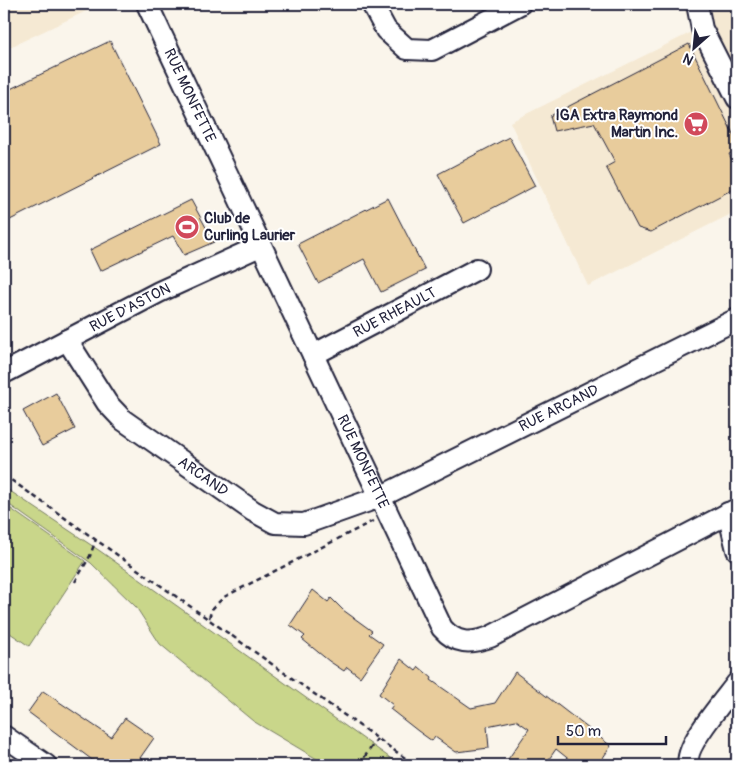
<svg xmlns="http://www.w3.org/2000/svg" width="741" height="769" viewBox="0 0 741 769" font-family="Pangolin,sans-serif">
  <rect width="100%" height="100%" fill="#faf5eb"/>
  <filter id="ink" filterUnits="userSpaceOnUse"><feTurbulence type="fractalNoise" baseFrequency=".02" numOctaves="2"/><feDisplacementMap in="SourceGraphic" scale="10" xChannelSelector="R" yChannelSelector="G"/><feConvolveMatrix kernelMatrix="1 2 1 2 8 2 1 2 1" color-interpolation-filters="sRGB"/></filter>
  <g filter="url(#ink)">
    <!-- built -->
    <path fill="#f5e9d3" d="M 4,4 L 101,4 L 4,50 Z
      M 683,4 L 737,4 L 737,211 L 588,286 L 510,122 L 692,32 Z"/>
    <!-- green -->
    <path fill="#c9d68a" stroke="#767c62" d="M 4,487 L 100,551 L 400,765 L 327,765 L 253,721 L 160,644 L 136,607 L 91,563 L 4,501 Z
      M 4,504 L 85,561 L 29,646 L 4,629 Z"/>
    <!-- building -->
    <path fill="#e8cc9c" stroke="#22223b" d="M 110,41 L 161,144 L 4,223 L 4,92 Z
      M 689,44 L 737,142 L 737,150 L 729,154 L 737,170 L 737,187 L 651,232 L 638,228 L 606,167 L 615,162 L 594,123 L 554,131 L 550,116 Z
      M 509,137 L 535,186 L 464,223 L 438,174 Z
      M 388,198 L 425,270 L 381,292 L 364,259 L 318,283 L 298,244 Z
      M 191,200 L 214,242 L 184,255 L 173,236 L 100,271 L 90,250 Z
      M 56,393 L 75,429 L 42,446 L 23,411 Z
      M 313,590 L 328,602 L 331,598 L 343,610 L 372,631 L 369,634 L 383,644 L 360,677 L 347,667 L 344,671 L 329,661 L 302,639 L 305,636 L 290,625 Z
      M 401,659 L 416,671 L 419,667 L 432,678 L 431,680 L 471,708 L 495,703 L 515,672 L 611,746 L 598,765 L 576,765 L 556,749 L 545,765 L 504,765 L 529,729 L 516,720 L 487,726 L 489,748 L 456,752 L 435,737 L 432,741 L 418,731 L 390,709 L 393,705 L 379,694 Z
      M 43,691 L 111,737 L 125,718 L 154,738 L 140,758 L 150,765 L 99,765 L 28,712 Z"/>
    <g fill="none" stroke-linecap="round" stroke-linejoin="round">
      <defs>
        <g id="minor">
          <path id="s1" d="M 147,4 L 442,628 C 456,644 470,644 490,637 L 737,509"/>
          <path d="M 372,4 L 386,30 L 407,49 L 432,50 L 520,4"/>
          <path d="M 697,4 L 702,29 L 737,98"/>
          <path id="s2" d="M 67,340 L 107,403 L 123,420 L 253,511 L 275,523 L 304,524 L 380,497 L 737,319"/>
          <path id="s3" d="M 313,355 L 477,269"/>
          <path id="s4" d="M 4,373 L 159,292 L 260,246"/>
          <path d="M 728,513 L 737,550"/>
          <path d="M 4,736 L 46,765"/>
          <path d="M 689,765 C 682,748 726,698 737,683"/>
        </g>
      </defs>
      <!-- minor casing -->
      <use href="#minor" stroke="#22223b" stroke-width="24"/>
      <!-- path -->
      <path stroke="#22223b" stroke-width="2.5" stroke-dasharray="5 4" stroke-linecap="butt" d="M 4,475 L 415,765
        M 75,582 L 90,556 L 96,539
        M 209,618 L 212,609 L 224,597 L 373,521
        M 359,765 L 377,739"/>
      <!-- minor -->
      <use href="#minor" stroke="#fff" stroke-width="20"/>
    </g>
  </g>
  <!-- icons -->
  <defs>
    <symbol id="supermarket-disc" viewBox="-11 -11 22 22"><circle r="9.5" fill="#d1495b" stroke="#fff"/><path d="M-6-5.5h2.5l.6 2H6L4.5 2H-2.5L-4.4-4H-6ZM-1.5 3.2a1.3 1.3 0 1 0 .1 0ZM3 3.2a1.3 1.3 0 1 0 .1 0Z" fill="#fff"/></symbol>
    <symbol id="stadium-disc" viewBox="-11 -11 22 22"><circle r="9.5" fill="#d1495b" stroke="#fff"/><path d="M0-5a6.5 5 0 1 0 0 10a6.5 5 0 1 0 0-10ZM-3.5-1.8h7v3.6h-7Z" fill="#fff"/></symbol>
  </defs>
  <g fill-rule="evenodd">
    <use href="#supermarket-disc" x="682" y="110" width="28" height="28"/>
    <use href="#stadium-disc" x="173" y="213" width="28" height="28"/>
  </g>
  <g text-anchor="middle" stroke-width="4" stroke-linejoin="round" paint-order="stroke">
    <!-- street labels -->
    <g font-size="15" fill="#22223b" stroke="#fff">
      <text dy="5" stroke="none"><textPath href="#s1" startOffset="101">RUE MONFETTE</textPath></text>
      <text dy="5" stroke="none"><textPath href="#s4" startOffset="142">RUE D'ASTON</textPath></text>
      <text dy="5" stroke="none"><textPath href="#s3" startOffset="92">RUE RHEAULT</textPath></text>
      <text dy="5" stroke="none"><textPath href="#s2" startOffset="591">RUE ARCAND</textPath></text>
      <text dy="5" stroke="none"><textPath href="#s1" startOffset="506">RUE MONFETTE</textPath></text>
      <text dy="5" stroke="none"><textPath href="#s2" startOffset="196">ARCAND</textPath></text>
    </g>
    <!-- poi labels -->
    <g font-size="15" font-weight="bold" fill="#22223b" stroke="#fff" text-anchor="end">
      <text x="678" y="120">IGA Extra Raymond<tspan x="678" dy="17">Martin Inc.</tspan></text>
      <text x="204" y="223" text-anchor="start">Club de<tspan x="204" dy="17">Curling Laurier</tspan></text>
    </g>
  </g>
  <!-- margin -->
  <rect width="741" height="769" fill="none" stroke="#fff" stroke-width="20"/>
  <rect x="10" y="10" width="721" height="749" fill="none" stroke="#22223b" stroke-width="2" filter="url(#ink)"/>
  <!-- north arrow -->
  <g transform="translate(694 48) rotate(207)" stroke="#ffffff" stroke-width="4" paint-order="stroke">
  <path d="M0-4L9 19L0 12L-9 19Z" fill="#22223b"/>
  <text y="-8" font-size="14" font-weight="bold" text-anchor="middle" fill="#22223b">N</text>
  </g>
  <!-- scale -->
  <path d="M558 736v8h108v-8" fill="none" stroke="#22223b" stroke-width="2.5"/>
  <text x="566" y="736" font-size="15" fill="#22223b" stroke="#ffffff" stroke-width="4" paint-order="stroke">50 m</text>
</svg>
